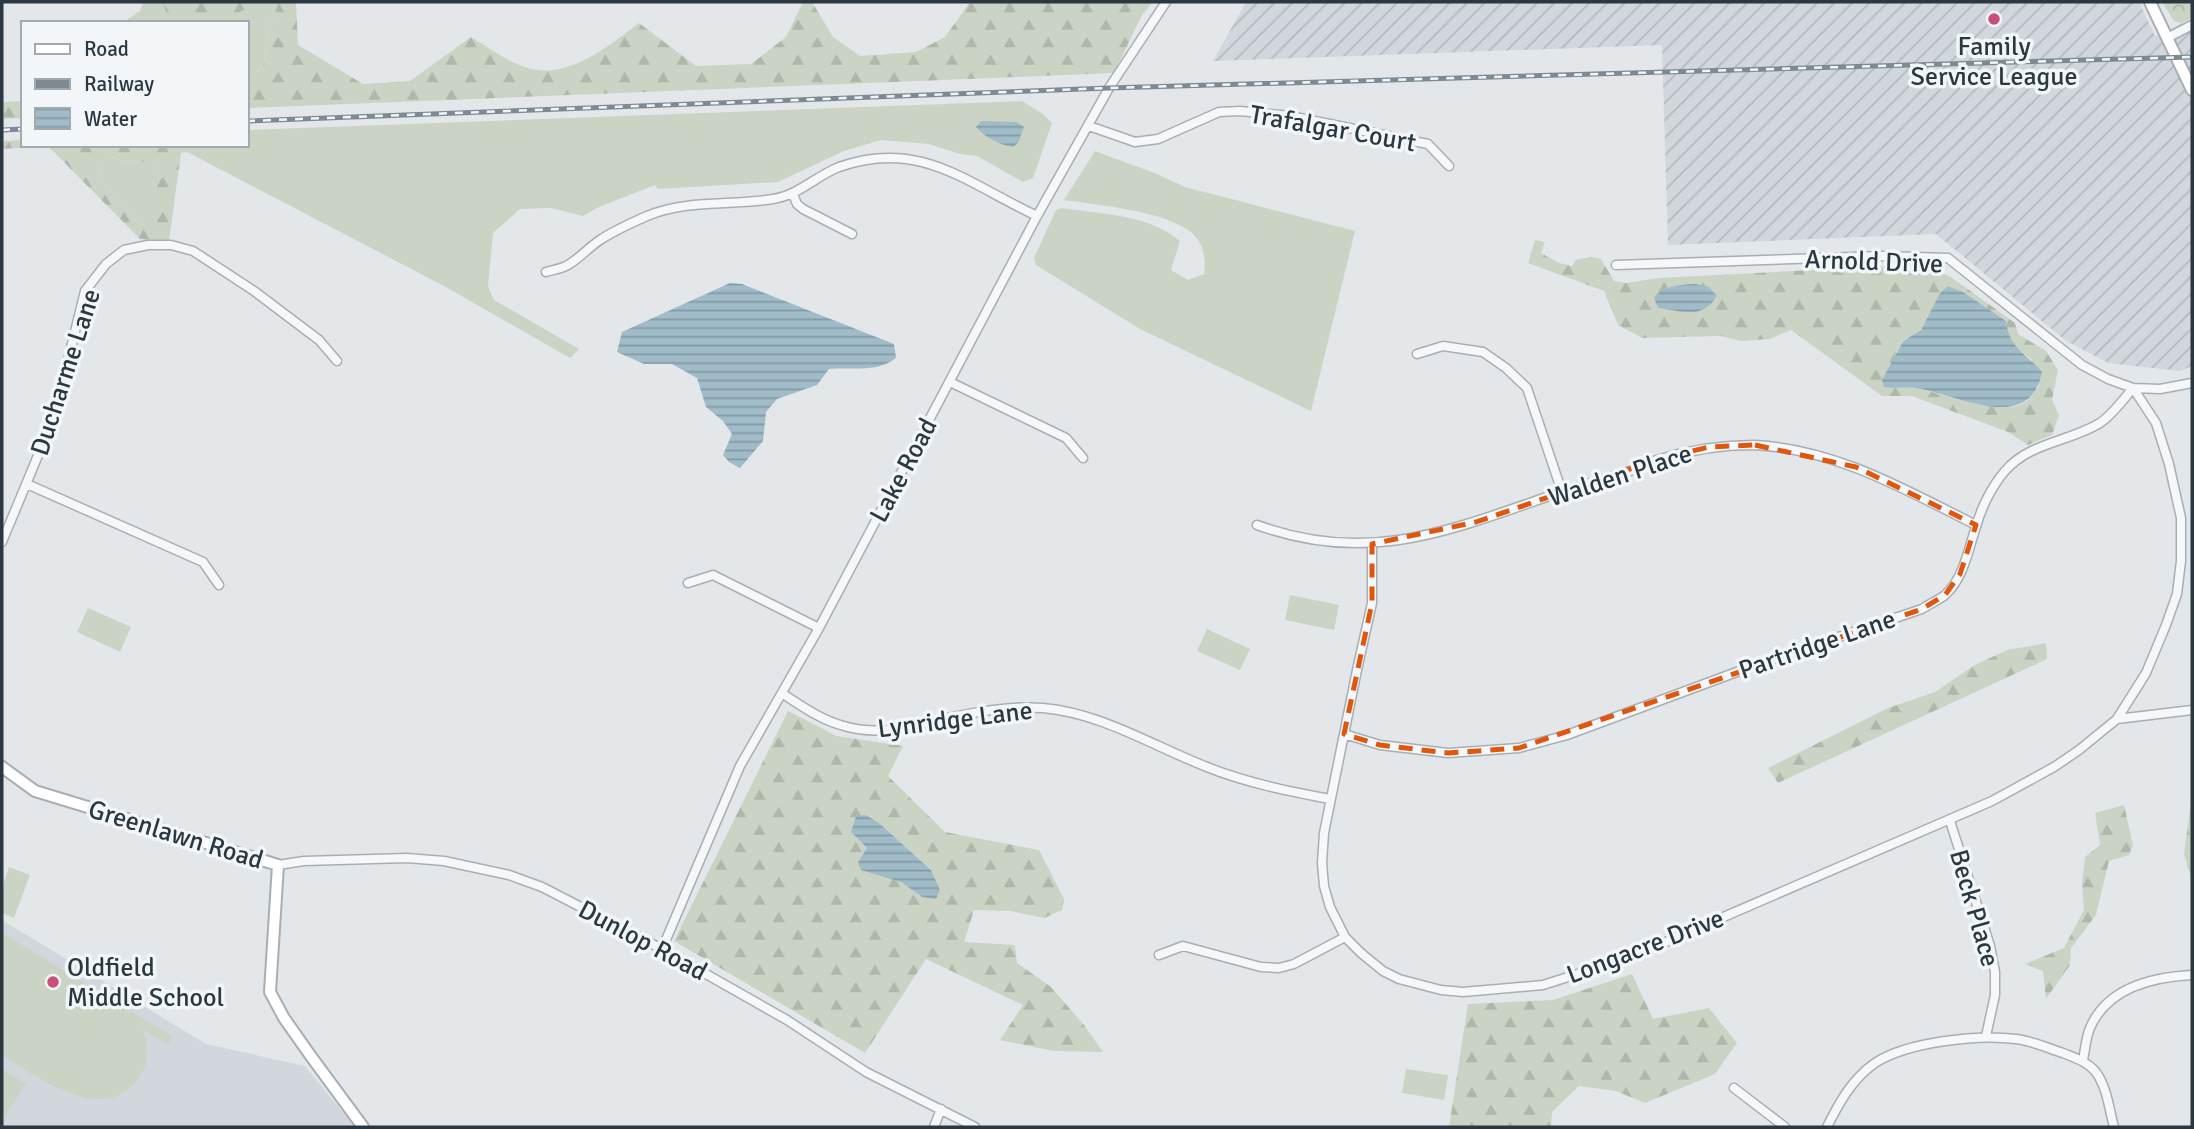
<svg xmlns="http://www.w3.org/2000/svg" width="2194" height="1129" viewBox="0 0 2194 1129" font-family="Signika,sans-serif">
  <defs>
    <pattern id="industrial-furrows" width="10" height="10" patternUnits="userSpaceOnUse" patternTransform="scale(1.75)"><rect width="10" height="10" fill="#d1d7dc"/><path d="M-1 1l2-2M0 10L10 0M9 11l2-2" fill="none" stroke="#b4b9be"/></pattern>
    <pattern id="forest-firs" width="22" height="20" patternUnits="userSpaceOnUse" patternTransform="scale(1.75)"><rect width="22" height="20" fill="#cbd4c4"/><path d="M5 1l3.5 6h-7zM16 11l3.5 6h-7z" fill="#aeb7aa"/></pattern>
    <pattern id="park-crowns" width="20" height="18" patternUnits="userSpaceOnUse" patternTransform="scale(1.75)"><rect width="20" height="18" fill="#cbd4c4"/><path d="M2 6a3 3 0 1 1 6 0M12 15a3 3 0 1 1 6 0" fill="none" stroke="#aeb7aa"/></pattern>
    <pattern id="water-rules" width="6" height="5" patternUnits="userSpaceOnUse" patternTransform="scale(1.75)"><rect width="6" height="5" fill="#a0bcc8"/><path d="M0 2.5h6" fill="none" stroke="#839aa4"/></pattern>
  </defs>
  <rect width="100%" height="100%" fill="#e3e7ea"/>
  <!-- built -->
  <path fill="#d1d7dc" d="M 2,920 L 206,1044 L 305,1066 L 355,1127 L 2,1127 Z"/>
  <!-- industrial -->
  <path fill="url(#industrial-furrows)" d="M 1246,2 L 2139,2 L 2155,36 L 2192,19 L 2192,366 L 2180,371 L 2108,363 L 2065,340 L 1936,234 L 1668,245 L 1662,45 L 1213,61 Z"/>
  <!-- grass -->
  <path fill="#cbd4c4" d="M 143,2 L 279,2 L 269,28 L 264,63 L 247,84 L 247,23 L 127,23 L 127,20 L 140,11 Z
    M 1022,101 L 1043,114 L 1052,123 L 1033,178 L 1023,182 L 977,156 L 960,154 L 929,144 L 881,140 L 844,151 L 778,182 L 658,189 L 655,185 L 599,207 L 583,216 L 551,208 L 520,209 L 493,233 L 488,286 L 494,300 L 579,349 L 570,358 L 444,286 L 187,152 L 181,153 L 184,145 L 247,145 L 247,130 Z
    M 1095,151 L 1157,174 L 1185,187 L 1355,231 L 1311,411 L 1140,329 L 1036,265 L 1034,258 L 1056,210 L 1061,208 C 1101,214 1148,214 1180,241 L 1171,270 L 1188,280 L 1204,274 C 1206,259 1204,244 1192,233 C 1166,211 1098,205 1064,200 Z
    M 110,158 L 137,163 L 154,159 L 159,177 L 155,192 L 155,218 L 146,224 C 126,210 105,192 98,168 L 102,162 Z
    M 1290,595 L 1339,605 L 1334,630 L 1285,620 Z
    M 88,608 L 131,627 L 120,652 L 77,632 Z
    M 1207,629 L 1250,649 L 1240,670 L 1197,651 Z
    M 9,867 L 30,875 L 14,918 L 2,913 L 2,888 Z
    M 2,933 L 172,1036 L 168,1044 L 142,1029 C 149,1042 149,1062 141,1075 C 107,1129 40,1079 2,1055 Z
    M 2,1069 L 26,1084 L 2,1121 Z
    M 1406,1069 L 1448,1075 L 1444,1100 L 1402,1093 Z"/>
  <!-- forest -->
  <path fill="url(#forest-firs)" fill-rule="evenodd" d="M 163,2 L 252,2 C 238,22 193,23 169,23 Z
    M 279,2 L 296,2 L 298,45 L 363,84 L 410,81 L 471,37 C 488,47 506,61 525,67 C 565,82 609,46 639,23 L 696,66 L 751,64 L 786,37 L 803,2 L 812,2 L 833,37 L 860,56 L 916,52 L 945,37 L 970,2 L 1153,2 L 1142,15 L 1114,73 L 247,108 L 247,84 L 264,63 L 269,28 Z
    M 23,101 L 23,118 L 2,119 L 2,102 Z
    M 23,140 L 23,145 L 184,145 L 181,153 L 169,241 L 140,239 L 48,146 L 2,149 L 2,141 ZM 110,158 L 137,163 L 154,160 L 159,177 L 155,192 L 155,218 L 145,223 C 126,210 105,192 98,168 L 102,162 Z
    M 1535,240 L 1545,242 L 1541,253 L 1559,263 L 1572,266 L 1576,260 L 1590,257 L 1601,259 L 1614,281 L 1626,283 L 1659,278 L 1908,265 L 1930,268 L 1951,277 L 2015,323 L 2018,334 L 2046,351 L 2058,370 L 2052,400 L 2059,415 L 2052,435 L 2028,445 L 2008,432 L 1912,396 L 1882,396 L 1791,330 L 1770,339 L 1741,341 L 1721,336 L 1642,338 L 1618,325 L 1604,291 L 1528,263 ZM 1948,286 L 1963,292 L 2006,321 L 2008,334 L 2016,348 L 2031,359 L 2039,386 C 2033,394 2029,402 2019,405 C 1994,414 1940,393 1914,387 L 1895,355 L 1902,341 L 1921,330 L 1940,293 Z
    M 2046,643 L 2047,659 L 1778,783 L 1768,768 L 1888,708 L 1935,692 L 1973,666 L 2007,650 Z
    M 788,711 L 837,736 L 903,746 L 888,776 L 945,832 L 1039,850 L 1064,899 L 1062,910 L 1044,918 L 1010,911 L 974,910 L 964,942 L 1015,945 L 1017,963 L 1051,987 L 1084,1025 L 1103,1052 L 1054,1051 L 1000,1040 L 1023,1005 L 926,959 L 865,1053 L 674,941 ZM 879,823 L 931,870 L 922,897 L 901,882 L 889,878 L 866,853 L 867,848 L 851,832 Z
    M 2191,802 L 2192,802 L 2192,880 L 2184,854 Z
    M 2124,805 L 2133,845 L 2129,855 L 2109,861 L 2096,915 L 2071,948 L 2070,965 L 2046,999 L 2043,971 L 2025,964 L 2064,948 L 2084,910 L 2082,883 L 2085,857 L 2100,845 L 2095,813 Z
    M 1632,974 L 1653,1019 L 1709,1008 L 1737,1043 L 1715,1074 L 1645,1103 L 1616,1091 L 1579,1086 L 1552,1112 L 1551,1127 L 1449,1127 L 1468,1004 L 1553,1000 Z"/>
  <!-- park -->
  <path fill="url(#park-crowns)" d="M 2162,2 L 2192,2 L 2192,18 L 2181,23 L 2174,21 Z"/>
  <!-- water -->
  <path fill="url(#water-rules)" d="M 981,121 L 1017,122 L 1024,127 L 1018,143 L 1013,147 C 1000,145 984,137 976,127 Z
    M 730,283 L 742,284 L 894,344 L 896,358 C 877,373 852,367 829,369 L 817,385 L 777,399 L 766,412 L 763,441 L 740,468 L 729,462 L 723,455 L 732,434 L 723,421 L 706,407 L 697,378 L 672,364 L 644,364 L 617,352 L 622,332 Z
    M 1695,284 L 1709,287 L 1717,296 C 1702,320 1683,311 1658,308 L 1654,298 C 1663,285 1681,285 1695,284 Z
    M 1948,286 L 1963,292 L 2006,321 C 2009,348 2026,353 2042,372 C 2030,436 1956,394 1916,388 C 1906,386 1895,389 1884,387 L 1882,380 L 1903,341 L 1921,330 L 1940,293 Z
    M 866,815 L 879,823 L 931,870 L 940,890 L 936,899 L 922,897 L 901,882 L 861,870 L 858,862 L 867,848 L 851,832 L 856,816 Z"/>
  <g fill="none" stroke-linecap="round" stroke-linejoin="round">
    <defs>
      <path id="minor" d="M 2167,38 L 2192,25
        M 1089,126 L 1135,142 L 1158,139 L 1219,112 L 1240,111 L 1290,116 L 1428,144 L 1449,166
        M 793,194 L 797,204 L 803,209 L 852,234
        M 1616,265 L 1882,256 L 1948,258 L 2082,365 L 2108,379 L 2133,388 L 2156,423 L 2169,464 L 2181,518 L 2181,561 L 2177,594 L 2166,625 L 2146,673 L 2117,719
        M 546,272 C 552,270 560,269 566,266 C 578,260 589,247 600,240 C 615,230 631,223 647,216 C 688,199 731,206 773,199 C 799,195 816,176 839,167 C 920,138 968,184 1037,216
        M 1417,354 L 1443,346 L 1483,352 L 1506,368 L 1527,388 L 1562,492
        M 950,382 L 1066,438 L 1083,458
        M 27,484 L 203,562 L 219,585
        M 1257,525 C 1372,567 1455,528 1564,491 C 1586,484 1608,478 1630,471 C 1640,467 1650,462 1660,459 C 1690,450 1722,445 1753,445 C 1834,448 1906,490 1976,525
        M 2,542 L 54,417 L 85,291 L 106,264 L 124,250 L 148,245 L 171,245 L 193,251 L 254,291 L 319,340 L 337,361
        M 1372,544 L 1372,603 L 1357,670 L 1324,833 L 1322,863 L 1324,886 L 1330,907 L 1345,937 L 1361,953 L 1383,971 L 1399,979 L 1441,990 L 1463,992 L 1543,985 L 1631,957 L 1992,801 L 2054,767 L 2079,750 L 2117,719 L 2192,710
        M 688,583 L 713,575 L 819,628
        M 783,694 C 803,707 821,720 844,726 C 884,738 920,723 958,716 C 985,710 1015,706 1043,708 C 1101,713 1153,746 1207,767 C 1247,783 1288,791 1330,799
        M 1344,734 L 1380,745 L 1448,753 L 1519,748 L 1567,735 L 1761,663 L 1922,609 C 1929,604 1939,600 1945,595 C 1964,578 1968,550 1976,527 C 1981,508 1992,486 2005,471 C 2030,442 2069,442 2100,423 C 2113,414 2123,400 2133,388 L 2160,389 L 2192,383
        M 1950,821 L 1990,946 L 1995,972 L 1995,995 L 1986,1036
        M 278,865 L 304,861 L 407,858 L 444,861 L 509,875 L 542,887 L 662,949 L 787,1020 L 866,1072 L 975,1127
        M 662,949 L 740,766 L 819,628 L 1037,216 L 1109,88 L 1166,2
        M 1159,955 L 1183,946 L 1261,967 L 1279,968 L 1294,964 L 1345,937
        M 2083,1060 C 2085,1050 2086,1037 2090,1028 C 2107,988 2153,977 2192,975
        M 1734,1088 L 1785,1127
        M 934,1127 L 941,1109
        M 1827,1127 C 1839,1103 1852,1079 1875,1063 C 1907,1042 1978,1034 2016,1039 C 2033,1041 2047,1048 2063,1053 C 2075,1058 2086,1061 2095,1071 C 2107,1086 2109,1109 2114,1127"/>
      <path id="secondary" d="M 2150,2 L 2192,90
        M 2,767 L 35,791 L 278,865 L 270,992 L 284,1018 L 310,1055 L 363,1127"/>
    </defs>
    <!-- minor casing -->
    <use href="#minor" stroke="#a8afb4" stroke-width="11"/>
    <!-- secondary casing -->
    <use href="#secondary" stroke="#a8afb4" stroke-width="14"/>
    <!-- minor -->
    <use href="#minor" stroke="#f5f7f9" stroke-width="8"/>
    <!-- secondary -->
    <use href="#secondary" stroke="#fff" stroke-width="10"/>
    <defs>
      <path id="rail" d="M 247,121 L 1109,88 L 2192,57
        M 2,130 L 23,129"/>
    </defs>
    <!-- rail casing -->
    <use href="#rail" stroke="#7d8a93" stroke-width="5"/>
    <!-- rail -->
    <use href="#rail" stroke="#f2f6f8" stroke-width="2.5" stroke-dasharray="8" stroke-linecap="butt"/>
  </g>
  <!-- marked area -->
  <path fill="none" stroke="#df570f" stroke-width="5" stroke-dasharray="14 9" stroke-linejoin="round" d="M 1755,445 L 1856,467 L 1976,525 L 1960,574 L 1945,595 L 1922,609 L 1519,748 L 1448,753 L 1380,745 L 1344,734 L 1372,603 L 1372,544 L 1476,522 L 1659,459 L 1709,447 Z"/>
  <!-- markers -->
  <g fill="#c94e7a" stroke="#f2f6f8" stroke-width="2.5">
    <circle cx="1994" cy="19" r="7"/>
    <circle cx="53" cy="982" r="7"/>
  </g>
  <g text-anchor="middle" stroke-width="7" stroke-linejoin="round" paint-order="stroke">
    <!-- poi labels -->
    <g font-size="26" fill="#2b3842" stroke="#f2f6f8">
      <text x="1994" y="55">Family<tspan x="1994" dy="30">Service League</tspan></text>
      <text x="67" y="976" text-anchor="start">Oldfield<tspan x="67" dy="30">Middle School</tspan></text>
    </g>
    <!-- street labels -->
    <g font-size="26" fill="#2b3842" stroke="#f2f6f8">
      <text transform="translate(1333 128) rotate(10)" y="9">Trafalgar Court</text>
      <text transform="translate(1874 261) rotate(2)" y="9">Arnold Drive</text>
      <text transform="translate(65 372) rotate(-72)" y="9">Ducharme Lane</text>
      <text transform="translate(903 470) rotate(-62)" y="9">Lake Road</text>
      <text transform="translate(1620 475) rotate(-18)" y="9">Walden Place</text>
      <text transform="translate(1817 644) rotate(-19)" y="9">Partridge Lane</text>
      <text transform="translate(955 719) rotate(-7)" y="9">Lynridge Lane</text>
      <text transform="translate(176 834) rotate(17)" y="9">Greenlawn Road</text>
      <text transform="translate(1975 908) rotate(74)" y="9">Beck Place</text>
      <text transform="translate(643 940) rotate(28)" y="9">Dunlop Road</text>
      <text transform="translate(1645 946) rotate(-21)" y="9">Longacre Drive</text>
    </g>
  </g>
  <!-- border -->
  <rect width="2194" height="1129" fill="none" stroke="#2b3842" stroke-width="7"/>
  <!-- legend -->
  <rect x="21" y="21" width="228" height="126" fill="#f2f6f8" stroke="#a2aaaf" stroke-width="2"/>
  <rect x="35" y="44" width="35" height="10" fill="#ffffff" stroke="#a2aaaf" stroke-width="2"/>
  <text x="84" y="56" font-size="21" fill="#2b3842">Road</text>
  <rect x="35" y="79" width="35" height="10" fill="#7d8a93" stroke="#a2aaaf" stroke-width="2"/>
  <text x="84" y="91" font-size="21" fill="#2b3842">Railway</text>
  <rect x="35" y="108" width="35" height="21" fill="url(#water-rules)" stroke="#a2aaaf" stroke-width="2"/>
  <text x="84" y="126" font-size="21" fill="#2b3842">Water</text>
</svg>
